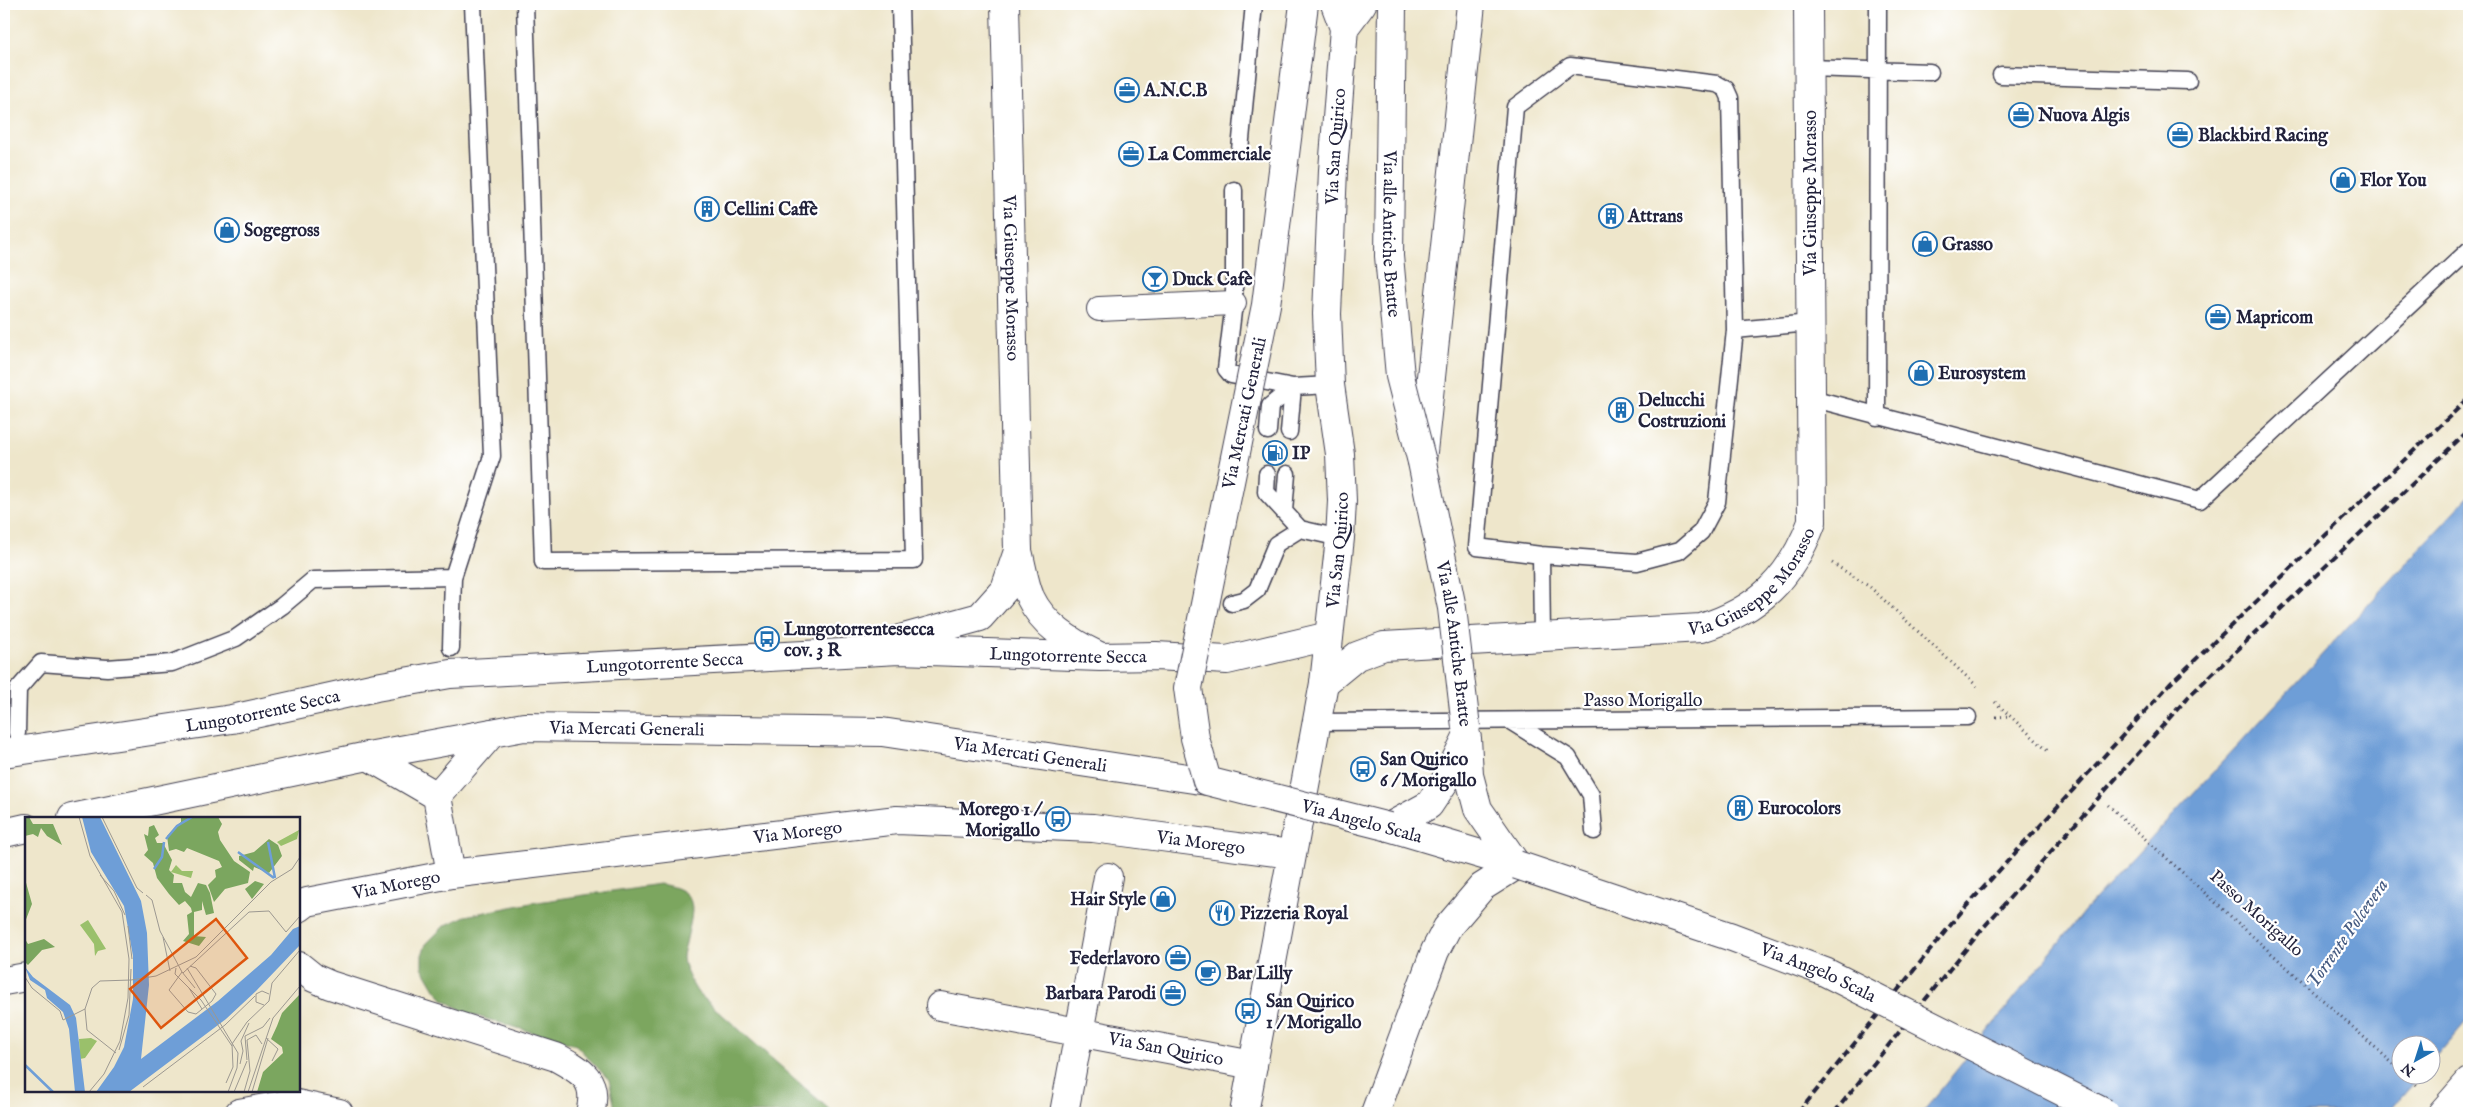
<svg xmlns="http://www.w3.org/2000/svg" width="2473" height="1117" viewBox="0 0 2473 1117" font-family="'IM FELL English',serif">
  <rect width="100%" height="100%" fill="#fff"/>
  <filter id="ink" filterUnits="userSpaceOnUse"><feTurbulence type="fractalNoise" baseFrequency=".02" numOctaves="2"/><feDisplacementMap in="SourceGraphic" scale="10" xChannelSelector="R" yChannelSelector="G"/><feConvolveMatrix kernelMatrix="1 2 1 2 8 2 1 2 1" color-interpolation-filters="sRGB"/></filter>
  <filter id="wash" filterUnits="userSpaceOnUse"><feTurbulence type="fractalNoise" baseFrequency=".0096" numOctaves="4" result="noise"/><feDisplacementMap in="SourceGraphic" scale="20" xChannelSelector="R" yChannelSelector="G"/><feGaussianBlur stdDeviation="1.12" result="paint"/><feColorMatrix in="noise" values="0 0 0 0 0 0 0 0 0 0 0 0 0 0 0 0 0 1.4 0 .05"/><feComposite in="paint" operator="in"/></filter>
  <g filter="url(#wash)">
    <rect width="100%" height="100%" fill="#eee6cb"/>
    <!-- forest -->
    <path fill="#7ba65f" stroke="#4e644d" d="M 659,884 C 702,890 693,910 686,943 C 685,947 683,953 683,958 C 684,969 692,984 698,993 L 830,1110 L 838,1113 L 616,1113 L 609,1080 L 576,1045 L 466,1013 L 443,999 L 435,989 L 422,967 L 422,955 L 426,944 L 444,926 L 465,916 L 531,903 Z"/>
    <!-- water -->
    <path fill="#6e9ed7" stroke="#486089" d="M 2469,496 L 2469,1018 L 2431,1063 L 2430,1044 L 2400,1044 L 2400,1074 L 2420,1075 L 2387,1113 L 1922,1113 L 2085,910 Z"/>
  </g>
  <g filter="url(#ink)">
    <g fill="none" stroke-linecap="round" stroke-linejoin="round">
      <defs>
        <path id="service" d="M 525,4 L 543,562 L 914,560 L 900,4
          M 1809,68 L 1930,72
          M 2001,75 L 2188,81
          M 1240,150 L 1254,4
          M 1234,190 L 1234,303 L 1226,369 L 1231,375 L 1293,387 L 1330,385
          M 1735,330 L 1730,98 L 1726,89 L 1717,84 L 1570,66 L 1515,107 L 1477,547 L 1541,555 L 1637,562 L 1679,551 L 1701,532 L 1717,502 L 1735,330 L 1810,323
          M 1811,398 L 2200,500 L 2469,250
          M 1877,417 L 1878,4
          M 1268,431 L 1270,406 L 1293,387
          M 1289,432 L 1293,387
          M 1267,474 L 1266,492 L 1300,529 L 1340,538
          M 1284,511 L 1287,474
          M 1541,555 L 1542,637
          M 1232,603 L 1244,600 L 1257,590 L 1276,544 L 1300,529
          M 451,648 L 453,577 L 492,456 L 473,4
          M 1510,721 L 1568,757 L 1591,795 L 1594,831
          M 1318,722 L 1968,717
          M 17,733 L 18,689 L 41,663 L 107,668 L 172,663 L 236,638 L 282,606 L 313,580 L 453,577"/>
        <path id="pedestrian" d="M 1099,309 L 1234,303"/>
        <g id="minor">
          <path d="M 4,981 L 26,977"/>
          <path id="s1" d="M 940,1006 L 1253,1065"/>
          <path d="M 1064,1113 L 1108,877"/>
        </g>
        <g id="tertiary">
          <path id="s2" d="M 299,908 L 307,902 L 451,874 L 897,820 L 1093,828 L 1291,854"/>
          <path d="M 299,966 L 314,978 L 330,985 L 556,1057 C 582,1071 599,1080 590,1113"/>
          <path d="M 239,1113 L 292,1103 L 339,1113"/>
        </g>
        <g id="secondary">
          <path id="s3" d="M 1005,4 L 1018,551 C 1022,566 1024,583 1030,597 C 1043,625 1070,642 1097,655"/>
          <path d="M 1344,28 L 1362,4"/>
          <path d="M 1422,461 L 1471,4"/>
          <path d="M 893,641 L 980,617 L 1005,589 L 1018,551"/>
          <path id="s4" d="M 1324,683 L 1357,656 L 1384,646 L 1701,628 C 1759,610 1791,578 1812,522 L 1808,4"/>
          <path id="s5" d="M 4,753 L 232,719 L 376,687 L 450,674 L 899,650 L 1100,657 L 1156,656 L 1227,660 L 1329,636"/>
          <path id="s6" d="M 1244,1113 L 1324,683 L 1340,538 L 1342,501 L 1340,454 L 1330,385 L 1327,314 L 1333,170 L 1344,28 L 1335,4"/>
          <path d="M 1375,1113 L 1435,951 L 1447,928 L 1482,887 L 1517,865"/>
        </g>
        <g id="primary">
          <path d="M 1467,738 L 1469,775 L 1478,809 L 1517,865"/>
          <path d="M 368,756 L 437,796 L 451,874"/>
          <path d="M 437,796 L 492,733"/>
          <path id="s7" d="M 72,818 L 368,756 L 524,727 L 882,732 L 1207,781"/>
          <path d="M 1389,827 L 1517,865"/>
          <path d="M 1389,827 L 1429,805 L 1447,778 L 1466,739"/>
          <path d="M 4,833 L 26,828"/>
          <path d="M 2442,1113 L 2469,1082"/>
        </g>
      </defs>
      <!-- service casing -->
      <use href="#service" stroke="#413f51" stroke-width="19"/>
      <!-- pedestrian casing -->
      <use href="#pedestrian" stroke="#413f51" stroke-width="26"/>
      <!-- minor casing -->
      <use href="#minor" stroke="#413f51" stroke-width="30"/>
      <!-- tertiary casing -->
      <use href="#tertiary" stroke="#413f51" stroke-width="30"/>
      <!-- secondary casing -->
      <use href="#secondary" stroke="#413f51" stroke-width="30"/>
      <!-- primary casing -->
      <use href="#primary" stroke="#413f51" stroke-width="30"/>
      <!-- path -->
      <path stroke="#413f51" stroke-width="3" stroke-dasharray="1 4" stroke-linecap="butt" d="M 1832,563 L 1870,587 L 1979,688
        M 1995,702 L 2050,753
        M 1996,717 L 2010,716
        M 2108,805 L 2400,1070
        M 2405,1074 L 2418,1086"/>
      <!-- service -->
      <use href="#service" stroke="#fff" stroke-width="16"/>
      <!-- pedestrian -->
      <use href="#pedestrian" stroke="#fff" stroke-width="24"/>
      <!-- minor -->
      <use href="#minor" stroke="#fff" stroke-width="28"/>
      <!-- tertiary -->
      <use href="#tertiary" stroke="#fff" stroke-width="28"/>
      <!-- secondary -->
      <use href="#secondary" stroke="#fff" stroke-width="28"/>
      <!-- primary -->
      <use href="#primary" stroke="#fff" stroke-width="28"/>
      <!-- rail -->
      <path stroke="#22223b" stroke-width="4" stroke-dasharray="8 4" stroke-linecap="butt" d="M 1798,1113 L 1962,911 L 2170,684 L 2469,398
        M 1834,1113 L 1983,928 L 2189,696 L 2469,430"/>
      <defs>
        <g id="primary-bridge">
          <path d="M 1304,4 L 1266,305 L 1188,688 L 1195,738 L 1207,781 L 1389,827"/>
          <path id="s8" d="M 1392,4 L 1389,256 L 1400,376 L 1422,462 L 1452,608 L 1466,727"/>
          <path id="s9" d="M 1517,865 L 1732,937 L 1825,972 L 2105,1113"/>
        </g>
      </defs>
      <!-- primary-bridge casing -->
      <use href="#primary-bridge" stroke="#413f51" stroke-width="30" stroke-linecap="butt"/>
      <!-- primary-bridge -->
      <use href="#primary-bridge" stroke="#fff" stroke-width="28"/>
    </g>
  </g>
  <!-- icons -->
  <defs>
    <symbol id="office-ring" viewBox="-11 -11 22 22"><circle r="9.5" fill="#fff" stroke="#1f6fb2" stroke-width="1.5"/><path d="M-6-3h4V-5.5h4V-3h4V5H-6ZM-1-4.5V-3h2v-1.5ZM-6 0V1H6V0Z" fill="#1f6fb2"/></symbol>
    <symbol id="shop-ring" viewBox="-11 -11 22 22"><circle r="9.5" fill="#fff" stroke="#1f6fb2" stroke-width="1.5"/><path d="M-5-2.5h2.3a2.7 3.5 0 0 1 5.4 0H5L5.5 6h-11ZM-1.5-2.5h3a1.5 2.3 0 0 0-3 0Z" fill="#1f6fb2"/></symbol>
    <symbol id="building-ring" viewBox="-11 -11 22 22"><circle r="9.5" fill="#fff" stroke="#1f6fb2" stroke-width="1.5"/><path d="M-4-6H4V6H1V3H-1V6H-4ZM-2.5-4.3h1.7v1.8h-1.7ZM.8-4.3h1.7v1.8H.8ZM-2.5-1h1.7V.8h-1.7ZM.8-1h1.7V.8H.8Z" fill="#1f6fb2"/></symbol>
    <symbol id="bar-ring" viewBox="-11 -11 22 22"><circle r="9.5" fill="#fff" stroke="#1f6fb2" stroke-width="1.5"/><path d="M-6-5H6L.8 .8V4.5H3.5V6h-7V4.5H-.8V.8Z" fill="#1f6fb2"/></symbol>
    <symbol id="fuel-ring" viewBox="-11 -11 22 22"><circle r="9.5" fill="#fff" stroke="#1f6fb2" stroke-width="1.5"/><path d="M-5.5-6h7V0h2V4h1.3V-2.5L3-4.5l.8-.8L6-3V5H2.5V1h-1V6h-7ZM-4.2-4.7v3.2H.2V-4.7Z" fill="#1f6fb2"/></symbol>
    <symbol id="bus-ring" viewBox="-11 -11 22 22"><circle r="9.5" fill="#fff" stroke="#1f6fb2" stroke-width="1.5"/><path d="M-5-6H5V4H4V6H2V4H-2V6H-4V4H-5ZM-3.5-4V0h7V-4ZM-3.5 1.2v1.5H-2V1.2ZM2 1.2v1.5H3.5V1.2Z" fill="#1f6fb2"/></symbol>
    <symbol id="restaurant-ring" viewBox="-11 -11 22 22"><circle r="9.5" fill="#fff" stroke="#1f6fb2" stroke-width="1.5"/><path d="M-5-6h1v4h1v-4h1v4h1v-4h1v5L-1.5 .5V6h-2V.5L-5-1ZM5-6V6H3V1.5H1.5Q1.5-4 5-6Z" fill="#1f6fb2"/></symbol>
    <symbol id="cafe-ring" viewBox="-11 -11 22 22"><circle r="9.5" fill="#fff" stroke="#1f6fb2" stroke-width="1.5"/><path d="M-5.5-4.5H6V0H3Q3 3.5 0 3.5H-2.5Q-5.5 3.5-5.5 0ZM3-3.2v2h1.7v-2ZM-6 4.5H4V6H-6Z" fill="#1f6fb2"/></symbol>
  </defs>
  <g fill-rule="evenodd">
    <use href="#office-ring" x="1113" y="76" width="28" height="28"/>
    <use href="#office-ring" x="2007" y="101" width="28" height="28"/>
    <use href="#office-ring" x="2166" y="121" width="28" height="28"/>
    <use href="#office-ring" x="1117" y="140" width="28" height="28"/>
    <use href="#shop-ring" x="2329" y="166" width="28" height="28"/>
    <use href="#building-ring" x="693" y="195" width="28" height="28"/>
    <use href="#building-ring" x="1597" y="202" width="28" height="28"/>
    <use href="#shop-ring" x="213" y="216" width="28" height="28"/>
    <use href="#shop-ring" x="1911" y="230" width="28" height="28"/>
    <use href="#bar-ring" x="1141" y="265" width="28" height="28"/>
    <use href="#office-ring" x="2204" y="303" width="28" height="28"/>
    <use href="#shop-ring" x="1907" y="359" width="28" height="28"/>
    <use href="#building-ring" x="1607" y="396" width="28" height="28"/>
    <use href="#fuel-ring" x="1261" y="439" width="28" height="28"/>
    <use href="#bus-ring" x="753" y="625" width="28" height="28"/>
    <use href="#bus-ring" x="1349" y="755" width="28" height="28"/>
    <use href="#building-ring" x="1726" y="794" width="28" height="28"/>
    <use href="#bus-ring" x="1044" y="805" width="28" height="28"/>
    <use href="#shop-ring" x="1149" y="885" width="28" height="28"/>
    <use href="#restaurant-ring" x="1208" y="899" width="28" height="28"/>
    <use href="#office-ring" x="1164" y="944" width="28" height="28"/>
    <use href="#cafe-ring" x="1194" y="959" width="28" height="28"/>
    <use href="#office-ring" x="1159" y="979" width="28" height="28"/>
    <use href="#bus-ring" x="1234" y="997" width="28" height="28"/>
  </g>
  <g text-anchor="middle" stroke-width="4.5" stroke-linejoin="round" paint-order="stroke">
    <!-- poi labels -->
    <g font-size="18" font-weight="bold" fill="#22223b" stroke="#fff" text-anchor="start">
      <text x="1144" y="96">A.N.C.B</text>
      <text x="2038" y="121">Nuova Algis</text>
      <text x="2198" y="141">Blackbird Racing</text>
      <text x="1148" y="160">La Commerciale</text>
      <text x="2360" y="186">Flor You</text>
      <text x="724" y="215">Cellini Caffè</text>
      <text x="1628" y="222">Attrans</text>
      <text x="244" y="236">Sogegross</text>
      <text x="1942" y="250">Grasso</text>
      <text x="1172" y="285">Duck Cafè</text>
      <text x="2236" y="323">Mapricom</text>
      <text x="1938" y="379">Eurosystem</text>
      <text x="1638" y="406">Delucchi<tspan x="1638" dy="21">Costruzioni</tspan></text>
      <text x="1292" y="459">IP</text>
      <text x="784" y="635">Lungotorrentesecca<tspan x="784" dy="21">cov. 3 R</tspan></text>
      <text x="1380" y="765">San Quirico<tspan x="1380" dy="21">6 / Morigallo</tspan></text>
      <text x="1758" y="814">Eurocolors</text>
      <text x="1040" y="815" text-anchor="end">Morego 1 /<tspan x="1040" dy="21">Morigallo</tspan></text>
      <text x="1146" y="905" text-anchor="end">Hair Style</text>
      <text x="1240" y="919">Pizzeria Royal</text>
      <text x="1160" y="964" text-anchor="end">Federlavoro</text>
      <text x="1226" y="979">Bar Lilly</text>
      <text x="1156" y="999" text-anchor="end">Barbara Parodi</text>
      <text x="1266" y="1007">San Quirico<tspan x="1266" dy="21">1 / Morigallo</tspan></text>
    </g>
    <!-- street labels -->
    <g font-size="18" fill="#22223b" stroke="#fff">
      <text dy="6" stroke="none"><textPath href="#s6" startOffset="976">Via San Quirico</textPath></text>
      <text transform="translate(1810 193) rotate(-90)" y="6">Via Giuseppe Morasso</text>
      <text dy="6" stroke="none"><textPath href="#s8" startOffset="230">Via alle Antiche Bratte</textPath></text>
      <text dy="6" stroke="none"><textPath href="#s3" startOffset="274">Via Giuseppe Morasso</textPath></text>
      <text transform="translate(1244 413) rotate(-78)" y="6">Via Mercati Generali</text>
      <text dy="6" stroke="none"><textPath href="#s6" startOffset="571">Via San Quirico</textPath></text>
      <text dy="6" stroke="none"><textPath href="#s4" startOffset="459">Via Giuseppe Morasso</textPath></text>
      <text dy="6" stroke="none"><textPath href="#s8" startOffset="646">Via alle Antiche Bratte</textPath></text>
      <text dy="6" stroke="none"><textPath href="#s5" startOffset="1072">Lungotorrente Secca</textPath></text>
      <text dy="6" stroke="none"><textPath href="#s5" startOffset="668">Lungotorrente Secca</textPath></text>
      <text x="1643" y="706">Passo Morigallo</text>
      <text dy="6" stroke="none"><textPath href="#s5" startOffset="262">Lungotorrente Secca</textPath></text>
      <text dy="6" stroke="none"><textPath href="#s7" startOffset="564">Via Mercati Generali</textPath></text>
      <text dy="6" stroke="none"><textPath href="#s7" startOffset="969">Via Mercati Generali</textPath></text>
      <text transform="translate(1362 821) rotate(15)" y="6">Via Angelo Scala</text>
      <text dy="6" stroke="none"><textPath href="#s2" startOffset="506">Via Morego</textPath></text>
      <text dy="6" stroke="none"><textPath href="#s2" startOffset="911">Via Morego</textPath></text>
      <text dy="6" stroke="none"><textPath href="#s2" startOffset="101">Via Morego</textPath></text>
      <text transform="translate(2257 913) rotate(42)" y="6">Passo Morigallo</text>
      <text dy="6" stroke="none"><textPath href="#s9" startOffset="320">Via Angelo Scala</textPath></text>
      <text dy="6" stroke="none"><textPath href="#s1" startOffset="230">Via San Quirico</textPath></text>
    </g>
    <!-- water labels -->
    <g font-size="19" font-style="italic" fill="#445a81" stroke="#fff">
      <text transform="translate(2346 933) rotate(-55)" y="7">Torrente Polcevera</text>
    </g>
  </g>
  <!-- overview -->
  <g transform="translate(25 817)">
    <rect width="275" height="275" fill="#eee6cb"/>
    <path d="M 274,13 L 272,22 L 256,29 L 252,25 ZM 151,48 L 157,54 L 168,54 L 166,61 L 146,55 ZM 63,103 L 81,132 L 73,134 L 70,139 L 69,127 L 55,108 ZM 66,221 L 72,224 L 60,241 L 55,242 L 54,222 Z" fill="#9ac06b"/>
    <path d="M 0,0 L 4,0 L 8,7 L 28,7 L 37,28 L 22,19 L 16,11 L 13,20 L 8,17 L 0,19 ZM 156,0 L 193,0 L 197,7 L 193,15 L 195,23 L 209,44 L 225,55 L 223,66 L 200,72 L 189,85 L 183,68 L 191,60 L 190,53 L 197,50 L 194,44 L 162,31 L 159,35 L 151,32 L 144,34 L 142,19 L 156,5 ZM 129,8 L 134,18 L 130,21 L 132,26 L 138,26 L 147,43 L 144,53 L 149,58 L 148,66 L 157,66 L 160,75 L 166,80 L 173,66 L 181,68 L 185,76 L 189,96 L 181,98 L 177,84 L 177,93 L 169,95 L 169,119 L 181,120 L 174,129 L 158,124 L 164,117 L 162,98 L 167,95 L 166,91 L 160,84 L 154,88 L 144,77 L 132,61 L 128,46 L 119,38 L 123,33 L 119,17 L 123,19 L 124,10 ZM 244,22 L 253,28 L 257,39 L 244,56 L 229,50 L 228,54 L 214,43 L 214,39 L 229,35 ZM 0,62 L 7,87 L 0,105 ZM 230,64 L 239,67 L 227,82 L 220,72 ZM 0,122 L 3,127 L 19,122 L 30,130 L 17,133 L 3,148 L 0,145 ZM 275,177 L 275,275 L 232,275 L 238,255 L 258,236 L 257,230 L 246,222 L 252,209 L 257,196 Z" fill="#7ba65f"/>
    <path d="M 57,0 L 75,0 L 116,84 L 122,116 L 124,168 L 116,242 L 193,184 L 246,138 L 268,112 L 275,109 L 275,128 L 231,174 L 201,202 L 104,275 L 71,275 L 89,250 L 99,230 L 108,182 L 108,139 L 99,89 L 66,35 ZM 0,150 L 8,160 L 45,188 L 51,201 L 60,275 L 50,275 L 44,212 L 38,195 L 22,181 L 20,173 L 5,163 Z" fill="#6e9ed7"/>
    <path fill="none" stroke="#6e9ed7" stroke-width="2.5" d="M 141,22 L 152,9 L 167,0M 243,25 L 250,61M 213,35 L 249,61M 129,52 L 137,40 L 139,25M 0,248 L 28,275"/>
    <path fill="none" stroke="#9c9891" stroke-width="1" d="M 54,0 L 65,39 L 97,95 L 104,142 L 103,181 L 95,224 L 79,257 L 64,275M 77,0 L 112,71 L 118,76M 75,58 L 89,74 L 100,98M 121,78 L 127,83 L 135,114 L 157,155 L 170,171M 103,109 L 107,142M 138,120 L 145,154M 151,151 L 150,157 L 176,183 L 207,229M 162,151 L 213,236 L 212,251 L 203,275M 157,155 L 144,173 L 163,195 L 171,197 L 187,184 L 191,177 L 171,151 L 165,149M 158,156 L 224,95 L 244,94 L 261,115 L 275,99M 0,160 L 7,171 L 35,194 L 38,203 L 60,192 L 62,213 L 91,236M 164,171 L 177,192M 239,188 L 231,185 L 231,177 L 237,174 L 244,177M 60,192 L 67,171 L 75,164 L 106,163 L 131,159 L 171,140 L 246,65 L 267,52 L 275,40M 241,221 L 253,232 L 247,244M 94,233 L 104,198 L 106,152M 222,243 L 220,219 L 238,210 L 245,201M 215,247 L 218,234 L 216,224 L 224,206M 201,266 L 208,250 L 207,227 L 222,205 L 244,184 L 247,166 L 275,133M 118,270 L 200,208 L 230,179M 209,275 L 222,244M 219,275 L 225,254 L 222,223 L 231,218 L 237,227M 223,275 L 248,201 L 275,169M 227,275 L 243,221"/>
    <path fill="#de560e" fill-opacity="0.15" stroke="#de560e" stroke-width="2.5" d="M 191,102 L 222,141 L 136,211 L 105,172 Z"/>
    <rect width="275" height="275" fill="none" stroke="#22223b" stroke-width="2.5"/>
  </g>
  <!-- margin -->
  <rect width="2473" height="1117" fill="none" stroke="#fff" stroke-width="20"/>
  <!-- north arrow -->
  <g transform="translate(2416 1060) rotate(219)"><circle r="24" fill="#ffffff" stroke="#a7a7b1"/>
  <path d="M0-4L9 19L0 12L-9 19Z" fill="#1f6fb2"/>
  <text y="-8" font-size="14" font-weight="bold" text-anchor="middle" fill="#22223b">N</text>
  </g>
</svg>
